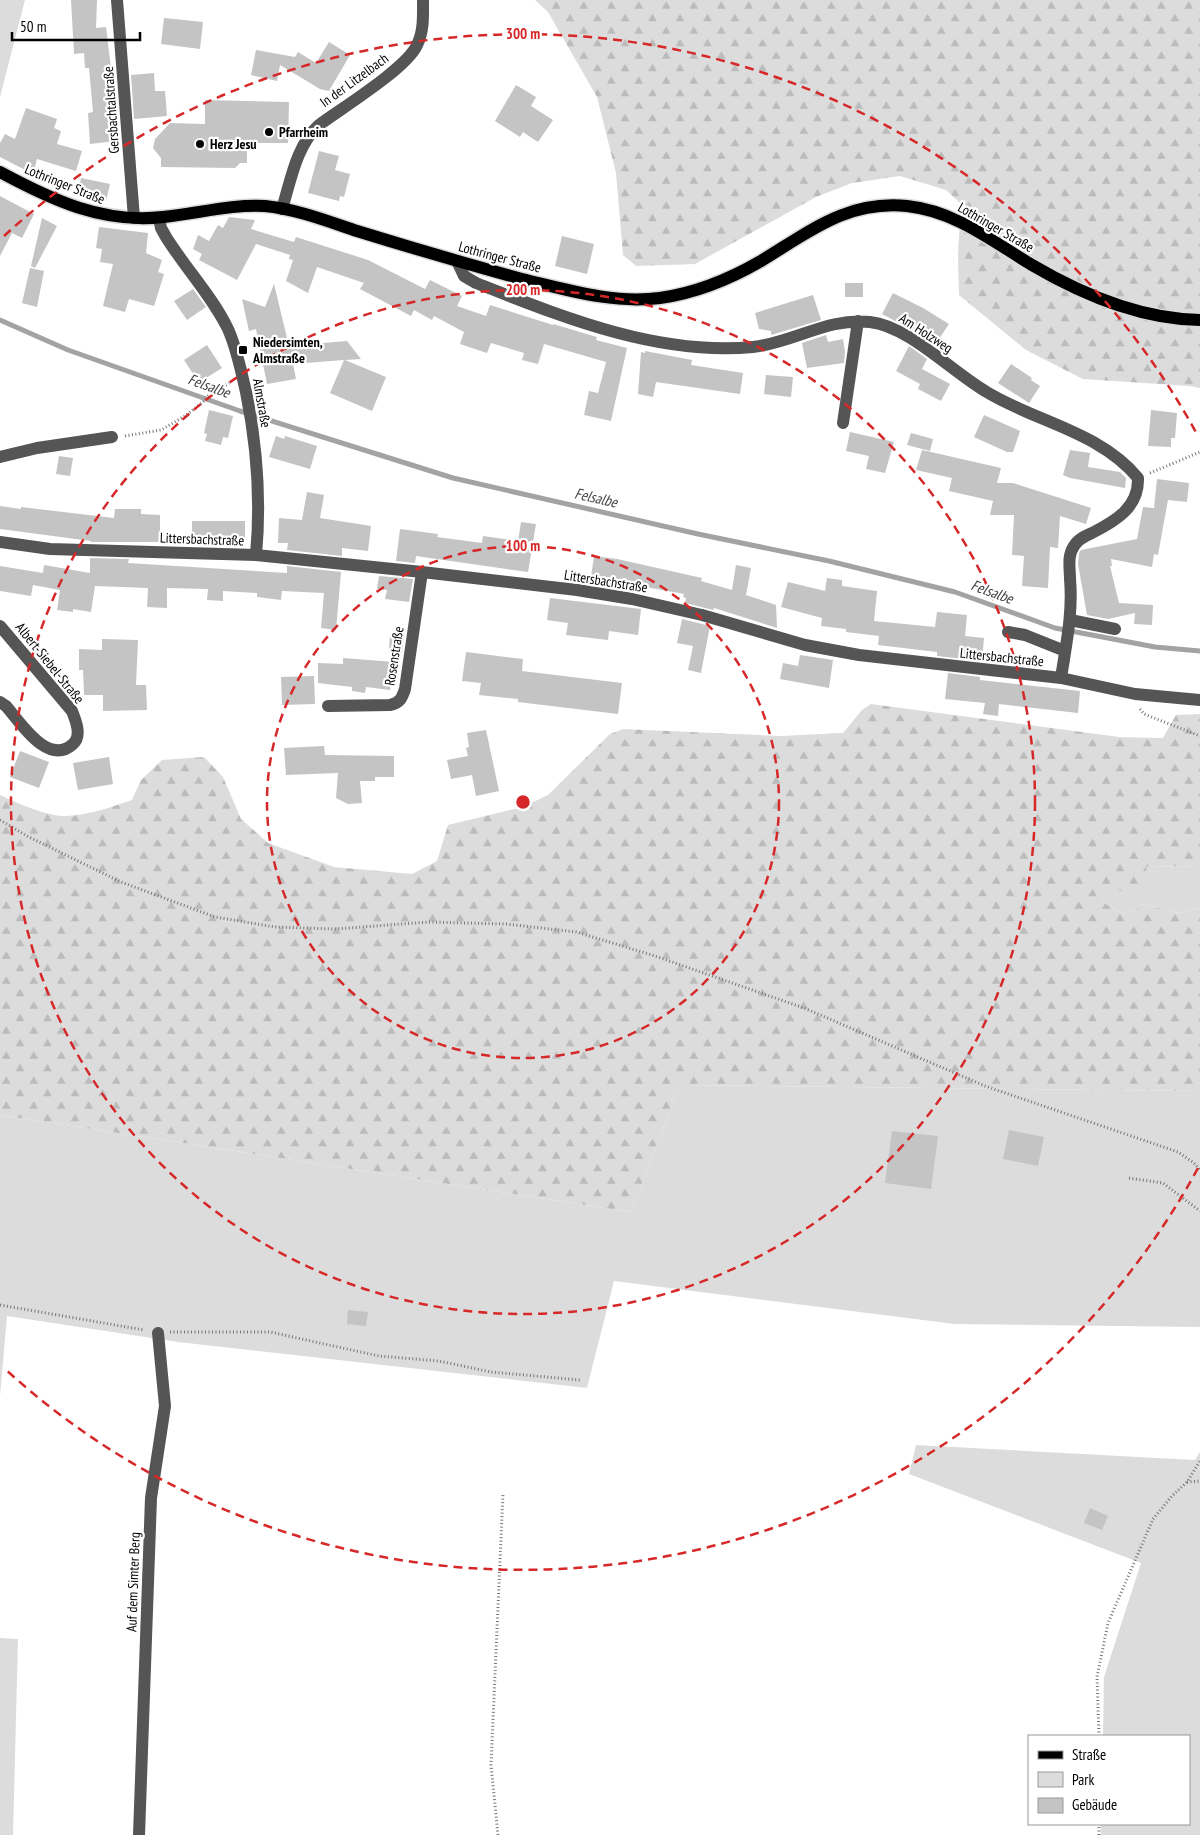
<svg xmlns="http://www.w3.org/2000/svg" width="1200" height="1835" viewBox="0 0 1200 1835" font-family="'PT Sans Narrow',sans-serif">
  <defs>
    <pattern id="forest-firs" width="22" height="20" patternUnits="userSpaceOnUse" patternTransform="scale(1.25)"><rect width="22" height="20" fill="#dcdcdc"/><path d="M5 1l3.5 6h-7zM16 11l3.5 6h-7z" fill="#bbb"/></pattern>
  </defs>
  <rect width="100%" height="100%" fill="#fff"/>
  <!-- green -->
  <path fill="#dcdcdc" d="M 0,0 L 25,0 L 0,97 Z
    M 1147,866 L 1200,867 L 1200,908 L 1178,913 L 1144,904 L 1125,915 L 1102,902 L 1113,889 Z
    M 680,1085 L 1200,1091 L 1200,1327 L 955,1324 L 614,1281 L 587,1388 L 178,1342 L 7,1316 L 0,1396 L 0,1115 L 631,1212 Z
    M 916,1445 L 1195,1460 L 1200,1452 L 1200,1835 L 1101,1835 L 1101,1824 L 1189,1824 L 1189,1736 L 1103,1736 L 1104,1677 L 1141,1563 L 909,1474 Z
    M 0,1638 L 18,1639 L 13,1835 L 0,1835 Z"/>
  <!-- forest -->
  <path fill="url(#forest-firs)" d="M 535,0 L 1200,0 L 1200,388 L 1189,386 L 1083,379 L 1026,350 L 959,295 L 958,255 L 961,204 L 946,190 L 900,176 L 852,183 L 816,197 L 695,264 L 636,266 L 623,255 L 616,173 L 597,97 L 548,12 Z
    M 871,704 L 1119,737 L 1163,738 L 1176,715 L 1200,714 L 1200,867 L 1147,866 L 1140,893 L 1113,890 L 1102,902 L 1125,915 L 1144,904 L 1178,913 L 1200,908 L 1200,1091 L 680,1085 L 631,1212 L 0,1115 L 0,795 C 17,803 48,817 67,816 C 90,815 111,807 132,800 L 141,780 L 162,760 L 204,757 L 223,777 L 241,819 L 268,843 L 334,867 L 412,874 L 437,861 L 448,825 L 523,807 L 548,795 L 610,734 L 623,729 L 781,736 L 843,733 L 862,710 Z"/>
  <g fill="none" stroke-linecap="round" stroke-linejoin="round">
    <!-- stream -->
    <path stroke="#a3a3a3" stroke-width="5" d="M 0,320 L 68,350 L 240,411 L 453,478 L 698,534 L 829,561 L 955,592 L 1055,628 L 1155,647 L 1200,651"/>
  </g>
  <!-- building -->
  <path fill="#c4c4c4" d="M 71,0 L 97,0 L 96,28 L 106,27 L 112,76 L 115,76 L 118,120 L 114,121 L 116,141 L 90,144 L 88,113 L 93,112 L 89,68 L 85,68 L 84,53 L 74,54 Z
    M 164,18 L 203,22 L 200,49 L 161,44 Z
    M 329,42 L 350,55 L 329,91 L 320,89 L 280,65 L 277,81 L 251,75 L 256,50 L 295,57 L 298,52 L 316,63 Z
    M 154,73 L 155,91 L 165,91 L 167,116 L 134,119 L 131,75 Z
    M 516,85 L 536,97 L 531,106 L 553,120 L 538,142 L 523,132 L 520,137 L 495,121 Z
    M 205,100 L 289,102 L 288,143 L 247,143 L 247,163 L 240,163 L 235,168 L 161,167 L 161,158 L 153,148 L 155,139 L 170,123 L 205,124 Z
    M 26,108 L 57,119 L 54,128 L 61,131 L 57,144 L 82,151 L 76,171 L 37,159 L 33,174 L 0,157 L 0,143 L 5,134 L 15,139 Z
    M 319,151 L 339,156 L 335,170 L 350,174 L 344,197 L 340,196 L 339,201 L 308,193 Z
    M 81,178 L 110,184 L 106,201 L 78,193 Z
    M 0,196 L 34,214 L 22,238 L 12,233 L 0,256 Z
    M 229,217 L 255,220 L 251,229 L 294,242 L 296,237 L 368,260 L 425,289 L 430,280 L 462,296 L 457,306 L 486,316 L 490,305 L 553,325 L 553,324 L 597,337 L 596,340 L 627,348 L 611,421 L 584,415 L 589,391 L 598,393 L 606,362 L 544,344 L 538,364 L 522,360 L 524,353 L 491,343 L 487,353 L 460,344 L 464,332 L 434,316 L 432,320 L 414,310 L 411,316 L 360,289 L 364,283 L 317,267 L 308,293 L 286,281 L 293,260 L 289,259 L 290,255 L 256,244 L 237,280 L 199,260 L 202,254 L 193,249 L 198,235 L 209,241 L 218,225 L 223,228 Z
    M 42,218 L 57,226 L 35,268 L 31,266 Z
    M 99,227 L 148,233 L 146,253 L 162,260 L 158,272 L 164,274 L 154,306 L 129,299 L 125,312 L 103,306 L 113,264 L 100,262 L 102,249 L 96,248 Z
    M 562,236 L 594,244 L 587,274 L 555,266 Z
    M 30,268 L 44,271 L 37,307 L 22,303 Z
    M 845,283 L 863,283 L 863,297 L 845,297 Z
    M 274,284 L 289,346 L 347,341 L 361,359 L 345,360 L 386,377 L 372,411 L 330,393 L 344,360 L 293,364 L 296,379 L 267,384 L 256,329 L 249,331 L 242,299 L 265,307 Z
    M 193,289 L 206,307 L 187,320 L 174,301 Z
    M 893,293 L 923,308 L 949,324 L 935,345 L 916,332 L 882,314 Z
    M 813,295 L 821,320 L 771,335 L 771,331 L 759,329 L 755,313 Z
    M 826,335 L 828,342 L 843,339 L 845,352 L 844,363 L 807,368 L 802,343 Z
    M 207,345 L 222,368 L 203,380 L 197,380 L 184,360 Z
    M 909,346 L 927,359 L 922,369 L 950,384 L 941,401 L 918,389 L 920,384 L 896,371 Z
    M 645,351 L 692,360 L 691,365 L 743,373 L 740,394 L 656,382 L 653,397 L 638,394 L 641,352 L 645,353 Z
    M 1011,364 L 1032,378 L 1031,380 L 1040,386 L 1029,403 L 998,383 Z
    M 766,375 L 793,377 L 791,397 L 764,394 Z
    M 209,410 L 233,416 L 228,438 L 223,437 L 221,445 L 205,441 L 207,434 L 204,433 Z
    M 1151,410 L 1177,413 L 1175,438 L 1171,438 L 1171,447 L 1148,446 Z
    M 984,415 L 1020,431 L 1013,452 L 1007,452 L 974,437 Z
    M 850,432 L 894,442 L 885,473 L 866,469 L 869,456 L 846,451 Z
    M 911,433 L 933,439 L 930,451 L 907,445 Z
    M 276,436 L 284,439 L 285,436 L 317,446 L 310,469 L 269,457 Z
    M 922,450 L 1001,468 L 997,483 L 1013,483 L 1091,508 L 1086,524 L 1060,516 L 1058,548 L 1050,547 L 1048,588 L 1022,586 L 1024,556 L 1012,555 L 1014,515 L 990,515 L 993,501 L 949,491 L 952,478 L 916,470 Z
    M 1070,450 L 1090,453 L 1088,467 L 1120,472 L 1126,478 L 1125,488 L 1070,478 L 1063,475 Z
    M 59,456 L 73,458 L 70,476 L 56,474 Z
    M 1157,479 L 1189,483 L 1187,502 L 1168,500 L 1158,555 L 1154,554 L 1152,567 L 1111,559 L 1112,566 L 1110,566 L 1119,603 L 1153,605 L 1152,625 L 1134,624 L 1135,613 L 1108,619 L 1087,615 L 1078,564 L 1079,553 L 1081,550 L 1137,539 L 1143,507 L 1154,508 Z
    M 307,492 L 324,495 L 320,518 L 371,526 L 368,551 L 342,548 L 342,556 L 287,550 L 288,543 L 278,543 L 279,518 L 302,520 Z
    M 0,506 L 21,509 L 21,507 L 114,518 L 115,509 L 141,509 L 141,514 L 160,515 L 160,542 L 91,542 L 91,541 L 0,529 Z
    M 192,521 L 245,521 L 245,543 L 192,542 Z
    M 521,522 L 536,524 L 528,572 L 416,556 L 415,563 L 396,561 L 400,529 L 438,534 L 437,537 L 482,543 L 483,536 L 518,541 Z
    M 594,556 L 617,559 L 702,578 L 701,581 L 732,590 L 736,565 L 751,568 L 746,595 L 776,605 L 777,628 L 714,608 L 713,610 L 685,603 L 686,598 L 683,597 L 684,594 L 591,577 Z
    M 90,558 L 129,559 L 128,563 L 287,573 L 287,566 L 341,572 L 336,630 L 321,628 L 324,593 L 282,591 L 281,600 L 257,597 L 257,593 L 223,591 L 223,601 L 207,600 L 208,589 L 167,588 L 167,608 L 147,607 L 148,588 L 95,586 L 91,612 L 73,609 L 73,612 L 57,610 L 60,590 L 33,585 L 31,596 L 0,591 L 0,566 L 43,573 L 44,565 L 90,573 Z
    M 379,576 L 413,579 L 409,602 L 385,599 L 387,590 L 377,589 Z
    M 827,578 L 842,580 L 842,586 L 877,591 L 874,621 L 935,627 L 937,612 L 967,615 L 965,636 L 984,638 L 982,661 L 937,656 L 937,652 L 878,645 L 879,636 L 846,632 L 846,629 L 821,626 L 822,618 L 781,607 L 788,582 L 825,591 Z
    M 550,598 L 641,609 L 638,635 L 609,631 L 608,640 L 566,635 L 568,623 L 547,620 Z
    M 682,619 L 710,626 L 701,673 L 688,670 L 693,646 L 677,643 Z
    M 390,634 L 404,635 L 402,653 L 389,652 Z
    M 102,639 L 138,640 L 136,685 L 146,685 L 147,710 L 103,711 L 103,695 L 84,695 L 83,670 L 79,670 L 79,649 L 102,650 Z
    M 466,652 L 523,659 L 522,671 L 622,683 L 618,714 L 518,702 L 518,699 L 479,695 L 481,683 L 462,681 Z
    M 800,655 L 833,660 L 829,688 L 780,679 L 783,663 L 798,666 Z
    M 343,658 L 394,662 L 390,690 L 366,687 L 365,693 L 352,691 L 352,687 L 318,683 L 318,663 L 343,664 Z
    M 948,673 L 980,677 L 980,680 L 1080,691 L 1078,713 L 999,704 L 998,716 L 983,714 L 985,703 L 945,699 Z
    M 314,676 L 315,704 L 282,705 L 281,677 Z
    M 486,730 L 499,791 L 476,796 L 472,775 L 451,779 L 447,760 L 468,756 L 466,748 L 469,747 L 467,733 Z
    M 324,746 L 325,755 L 394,756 L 394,777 L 375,777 L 375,781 L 360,781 L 362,803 L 348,804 L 336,798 L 338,773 L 286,775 L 284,748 Z
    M 20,751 L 49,762 L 39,788 L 10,777 Z
    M 109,757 L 113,784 L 78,790 L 73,763 Z
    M 1009,1130 L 1044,1137 L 1038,1166 L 1003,1159 Z
    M 892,1131 L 938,1136 L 931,1189 L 885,1183 Z
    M 348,1310 L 368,1312 L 366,1326 L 347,1324 Z
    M 1090,1508 L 1108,1516 L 1102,1530 L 1084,1523 Z"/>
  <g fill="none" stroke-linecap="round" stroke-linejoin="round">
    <defs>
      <path id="major" d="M 0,172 C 52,200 103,224 163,217 C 196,214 231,204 265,206 C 296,209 327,221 357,231 C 412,248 467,264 522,279 C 568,290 613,304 660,298 C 696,293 730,279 761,261 C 809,232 847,200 907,206 C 955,211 992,241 1032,265 C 1083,295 1140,319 1200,320"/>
    </defs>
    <!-- major casing -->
    <use href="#major" stroke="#dbdbdb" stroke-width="15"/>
    <!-- path -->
    <path stroke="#777" stroke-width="3" stroke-dasharray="1 2.5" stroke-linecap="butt" d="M 125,436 L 161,430 L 185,416 L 203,402 L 208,396 L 229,383
      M 1150,473 L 1200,452
      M 1140,709 L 1144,714 L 1200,736
      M 0,820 L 27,836 L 121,882 L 215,917 L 275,927 L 335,929 L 429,922 L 506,924 L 576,932 L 652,955 L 804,1008 L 985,1086 L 1178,1152 L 1194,1163 L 1200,1170
      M 1129,1178 L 1163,1183 L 1200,1211
      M 0,1305 L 144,1330
      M 170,1332 L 270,1332 L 379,1356 L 439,1361 L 491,1372 L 580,1380
      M 1187,1482 L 1200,1481
      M 1099,1736 L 1097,1677 L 1108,1623 L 1153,1519 L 1172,1496 L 1187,1482 L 1200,1461
      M 498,1835 L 491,1765 L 503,1494
      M 1099,1835 L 1099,1824"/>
    <!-- minor -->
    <path stroke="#555" stroke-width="12" d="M 117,0 L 134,218
      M 282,209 C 291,180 296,146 319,125 C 342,108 407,68 417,45 C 424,31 423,16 423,0
      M 159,218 L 161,228 L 166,237 C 186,269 212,296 228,329 C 237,349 241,371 246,392 C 257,446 261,501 256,555
      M 457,261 L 464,276 L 476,283 C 563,317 657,356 753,347 C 793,343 828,317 870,322 C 908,326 951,371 985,391 C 1035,422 1099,431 1138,478 C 1139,507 1116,521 1092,533 C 1085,536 1078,539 1074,546 C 1067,556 1070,568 1070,579 C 1073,613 1066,645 1061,678
      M 843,423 L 858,321
      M 0,457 L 37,448 L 112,437
      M 0,542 L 50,549 L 256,555 L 422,572 L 577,590 L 632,599 L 702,615 L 805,645 L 859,655 L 1061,678 L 1135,694 L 1200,700
      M 1070,620 L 1115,629
      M 0,626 L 72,711 C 76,721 82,736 73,744 C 48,767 20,722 6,706 L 0,702
      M 1008,632 L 1025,635 L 1065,651
      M 328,706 L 390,705 C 400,703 402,698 405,689 L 422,572
      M 139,1835 L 151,1498 L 165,1406 L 158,1333"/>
    <!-- major -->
    <use href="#major" stroke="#000" stroke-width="12"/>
  </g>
  <!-- distance rings -->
  <g fill="none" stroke="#d62828" stroke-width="2.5" stroke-dasharray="9 6">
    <circle cx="523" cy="802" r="256"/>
    <circle cx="523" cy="802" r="512"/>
    <path d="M1198 1168A768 768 0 0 1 4 1368M4 236A768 768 0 0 1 1198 436"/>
  </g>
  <!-- markers -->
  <g fill="#000" stroke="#fff" stroke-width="2">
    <circle cx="269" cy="132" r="5"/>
    <circle cx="200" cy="144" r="5"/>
    <rect x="238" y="345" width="10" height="10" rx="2.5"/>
  </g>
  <g text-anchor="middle" stroke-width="4.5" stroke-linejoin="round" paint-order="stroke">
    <!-- street labels -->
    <g font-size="14" fill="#000" stroke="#fff">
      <text transform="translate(354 80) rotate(-36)" y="5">In der Litzelbach</text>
      <text transform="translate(111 110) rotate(-94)" y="5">Gersbachtalstraße</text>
      <text transform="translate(65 184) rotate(22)" y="5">Lothringer Straße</text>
      <text transform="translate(996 227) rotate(30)" y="5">Lothringer Straße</text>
      <text transform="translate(500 257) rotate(15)" y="5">Lothringer Straße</text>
      <text transform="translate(926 333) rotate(33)" y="5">Am Holzweg</text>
      <text transform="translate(262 403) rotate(80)" y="5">Almstraße</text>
      <text transform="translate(202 539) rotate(2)" y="5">Littersbachstraße</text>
      <text transform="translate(606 581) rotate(9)" y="5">Littersbachstraße</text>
      <text transform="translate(394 656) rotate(-81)" y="5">Rosenstraße</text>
      <text transform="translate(1002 657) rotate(6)" y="5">Littersbachstraße</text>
      <text transform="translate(50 663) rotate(51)" y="5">Albert-Siebel-Straße</text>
      <text transform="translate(133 1582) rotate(-88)" y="5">Auf dem Simter Berg</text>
    </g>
    <!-- poi labels -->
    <g font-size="14" font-weight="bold" fill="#000" stroke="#fff" text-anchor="start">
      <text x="279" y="137">Pfarrheim</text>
      <text x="210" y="149">Herz Jesu</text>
      <text x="253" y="347">Niedersimten,<tspan x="253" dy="16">Almstraße</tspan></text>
    </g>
    <!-- water labels -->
    <g font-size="15" font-style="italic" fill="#444" stroke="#fff">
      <text transform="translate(209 386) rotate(20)" y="5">Felsalbe</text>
      <text transform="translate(596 498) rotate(13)" y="5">Felsalbe</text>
      <text transform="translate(992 592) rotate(20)" y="5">Felsalbe</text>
    </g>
  </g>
  <circle cx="523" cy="802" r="8" fill="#d62828" stroke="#fff" stroke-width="2.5"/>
  <g font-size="15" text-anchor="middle" font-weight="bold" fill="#d62828" stroke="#fff" stroke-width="4.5" stroke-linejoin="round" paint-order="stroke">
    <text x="523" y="39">300 m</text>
    <text x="523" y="295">200 m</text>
    <text x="523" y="551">100 m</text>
  </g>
  <!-- legend -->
  <rect x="1028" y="1735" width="162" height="90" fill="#ffffff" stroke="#999999"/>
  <rect x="1038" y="1751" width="25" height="8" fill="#000000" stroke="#999999"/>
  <text x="1072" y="1760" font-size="15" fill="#000000">Straße</text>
  <rect x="1038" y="1772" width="25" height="15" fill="#dcdcdc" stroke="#999999"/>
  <text x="1072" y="1785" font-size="15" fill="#000000">Park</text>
  <rect x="1038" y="1798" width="25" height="15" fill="#c4c4c4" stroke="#999999"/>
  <text x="1072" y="1810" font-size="15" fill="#000000">Gebäude</text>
  <!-- scale -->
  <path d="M12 32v8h128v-8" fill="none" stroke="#000000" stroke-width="2.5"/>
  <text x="20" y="32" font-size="15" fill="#000000" stroke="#ffffff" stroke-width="4" paint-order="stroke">50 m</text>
</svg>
